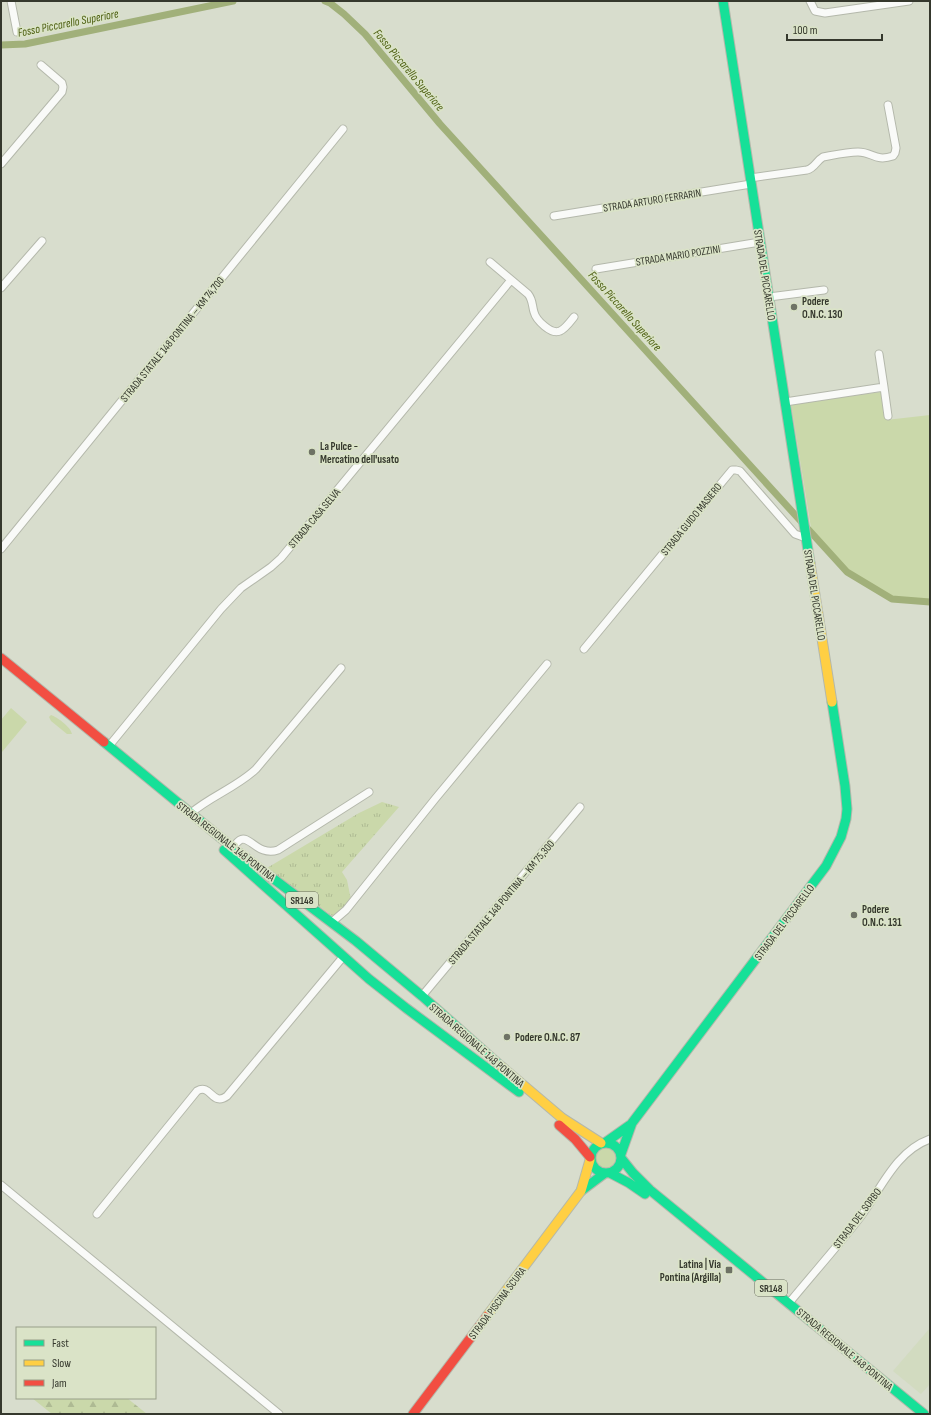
<svg xmlns="http://www.w3.org/2000/svg" width="931" height="1415" viewBox="0 0 931 1415" font-family="'Sofia Sans Condensed',sans-serif">
  <defs>
    <pattern id="forest-firs" width="22" height="20" patternUnits="userSpaceOnUse"><rect width="22" height="20" fill="#cad8aa"/><path d="M5 1l3.5 6h-7zM16 11l3.5 6h-7z" fill="#aeba93"/></pattern>
    <pattern id="park-tufts" width="24" height="20" patternUnits="userSpaceOnUse"><rect width="24" height="20" fill="#cad8aa"/><path d="M3 7l-1-3M5 7V3M7 7l1-3M15 17l-1-3M17 17v-4M19 17l1-3" fill="none" stroke="#aeba93"/></pattern>
  </defs>
  <rect width="100%" height="100%" fill="#d8ddcd"/>
  <!-- built -->
  <path fill="#d2dbc0" d="M 930,1328 L 930,1384 L 921,1394 L 893,1371 Z"/>
  <!-- grass -->
  <path fill="#cad8aa" d="M 881,392 L 886,420 L 930,415 L 930,602 L 892,599 L 847,572 L 812,534 L 791,404 Z
    M 11,708 L 27,722 L 2,752 L 1,720 Z
    M 51,715 C 57,717 71,727 72,734 L 67,734 L 51,721 L 49,717 Z
    M592 1158a13 13 0 1 1 26 0a13 13 0 1 1-26 0Z"/>
  <!-- forest -->
  <path fill="url(#forest-firs)" d="M 32,1398 L 127,1398 L 147,1414 L 52,1414 Z"/>
  <!-- park -->
  <path fill="url(#park-tufts)" d="M 382,802 L 399,807 L 342,872 L 347,880 L 351,900 L 334,917 L 267,868 L 359,813 Z"/>
  <g fill="none" stroke-linecap="round" stroke-linejoin="round">
    <!-- canal -->
    <path stroke="#a1b07a" stroke-width="7" d="M 325,1 L 330,3 L 344,14 L 365,34 L 440,124 L 847,572 L 892,599 L 930,602
      M 1,45 L 25,44 L 233,1"/>
    <defs>
      <path id="street" d="M 11,1 L 17,32
        M 810,1 L 815,11 L 825,13 L 909,1
        M 1,164 L 62,92 L 63,87 L 62,83 L 41,65
        M 750,178 L 807,170 C 815,168 816,161 823,157 C 834,155 847,152 858,152 C 873,152 875,162 893,156 L 895,153 L 896,148 L 888,105
        M 554,216 L 751,184
        M 490,262 L 528,294 C 533,300 532,306 534,312 C 536,320 551,335 560,331 C 565,329 570,322 574,317
        M 596,269 L 760,242
        M 1,288 L 42,241
        M 769,297 L 824,290
        M 879,354 L 884,387
        M 785,402 L 884,387 L 888,416
        M 1,549 L 343,129
        M 584,649 L 732,470 L 736,470 L 740,471 L 795,534 L 806,538
        M 109,746 L 221,609 L 241,588 L 271,567 L 281,558 L 511,280
        M 191,813 C 211,796 237,787 256,769 L 341,668
        M 233,847 C 235,845 237,842 240,840 C 249,834 258,857 278,850 L 369,792
        M 332,922 L 346,910 L 435,799 L 547,664
        M 422,996 L 580,807
        M 1,1185 L 279,1414
        M 97,1214 L 197,1091 C 211,1083 212,1107 227,1096 L 343,957
        M 789,1303 C 812,1275 836,1248 858,1220 C 880,1192 894,1152 930,1139"/>
      <path id="fast" d="M 723,1 L 810,563
        M 104,742 L 238,852 L 356,941 L 422,996 L 502,1067
        M 224,850 L 369,979 L 406,1008 L 519,1092
        M 606,1142 L 630,1125
        M591 1158a15 15 0 1 1 30 0a15 15 0 1 1-30 0Z
        M 621,1154 L 632,1123 L 826,866 L 841,837 L 846,819 L 847,809 L 845,786 L 832,702
        M 621,1158 L 633,1173 L 650,1190 L 924,1414
        M 610,1173 L 629,1183 L 645,1194
        M 581,1191 L 605,1173"/>
      <path id="slow" d="M 810,563 L 832,702
        M 502,1067 L 562,1118 L 601,1143
        M 487,1316 L 581,1191 L 590,1160"/>
      <path id="jam" d="M 1,658 L 104,742
        M 559,1125 L 575,1139 L 590,1157
        M 413,1414 L 487,1316"/>
    </defs>
    <!-- street casing -->
    <use href="#street" stroke="#b4b8ab" stroke-width="9"/>
    <!-- fast casing -->
    <use href="#fast" stroke="#b4b8ab" stroke-width="11"/>
    <!-- slow casing -->
    <use href="#slow" stroke="#b4b8ab" stroke-width="11"/>
    <!-- jam casing -->
    <use href="#jam" stroke="#b4b8ab" stroke-width="11"/>
    <!-- street -->
    <use href="#street" stroke="#f9faf8" stroke-width="7"/>
    <!-- fast -->
    <use href="#fast" stroke="#16e098" stroke-width="9"/>
    <!-- slow -->
    <use href="#slow" stroke="#ffcf43" stroke-width="9"/>
    <!-- jam -->
    <use href="#jam" stroke="#f24e42" stroke-width="9"/>
  </g>
  <!-- markers -->
  <g fill="#6e7265" stroke="#dae3c7" stroke-width="1.5">
    <circle cx="794" cy="307" r="4"/>
    <circle cx="312" cy="452" r="4"/>
    <circle cx="854" cy="915" r="4"/>
    <circle cx="507" cy="1037" r="4"/>
    <rect x="725" y="1266" width="8" height="8" rx="2"/>
  </g>
  <g text-anchor="middle" stroke-width="3.5" stroke-linejoin="round" paint-order="stroke">
    <!-- shield labels -->
    <g fill="#dae3c7" stroke="#666b5b" stroke-width="1">
      <rect x="286" y="892" width="32" height="16" rx="3"/>
      <rect x="755" y="1280" width="32" height="16" rx="3"/>
    </g>
    <g font-size="10" font-weight="bold" fill="#35382d">
      <text x="302" y="904">SR148</text>
      <text x="771" y="1292">SR148</text>
    </g>
    <!-- street labels -->
    <g font-size="11" fill="#35382d" stroke="#dae3c7">
      <text transform="translate(652 200) rotate(-9)" y="4">STRADA ARTURO FERRARIN</text>
      <text transform="translate(678 255) rotate(-9)" y="4">STRADA MARIO POZZINI</text>
      <text transform="translate(765 275) rotate(81)" y="4">STRADA DEL PICCARELLO</text>
      <text transform="translate(172 339) rotate(-51)" y="4">STRADA STATALE 148 PONTINA – KM 74,700</text>
      <text transform="translate(314 518) rotate(-50)" y="4">STRADA CASA SELVA</text>
      <text transform="translate(691 519) rotate(-51)" y="4">STRADA GUIDO MASIERO</text>
      <text transform="translate(815 595) rotate(81)" y="4">STRADA DEL PICCARELLO</text>
      <text transform="translate(226 841) rotate(38)" y="4">STRADA REGIONALE 148 PONTINA</text>
      <text transform="translate(501 902) rotate(-50)" y="4">STRADA STATALE 148 PONTINA – KM 75,300</text>
      <text transform="translate(784 922) rotate(-53)" y="4">STRADA DEL PICCARELLO</text>
      <text transform="translate(477 1045) rotate(41)" y="4">STRADA REGIONALE 148 PONTINA</text>
      <text transform="translate(857 1218) rotate(-53)" y="4">STRADA DEL SORBO</text>
      <text transform="translate(497 1303) rotate(-53)" y="4">STRADA PISCINA SCURA</text>
      <text transform="translate(845 1349) rotate(40)" y="4">STRADA REGIONALE 148 PONTINA</text>
    </g>
    <!-- poi labels -->
    <g font-size="11" font-weight="bold" fill="#35382d" stroke="#dae3c7" text-anchor="start">
      <text x="802" y="305">Podere<tspan x="802" dy="13">O.N.C. 130</tspan></text>
      <text x="320" y="450">La Pulce -<tspan x="320" dy="13">Mercatino dell'usato</tspan></text>
      <text x="862" y="913">Podere<tspan x="862" dy="13">O.N.C. 131</tspan></text>
      <text x="515" y="1041">Podere O.N.C. 87</text>
      <text x="721" y="1268" text-anchor="end">Latina | Via<tspan x="721" dy="13">Pontina (Argilla)</tspan></text>
    </g>
    <!-- water labels -->
    <g font-size="12" font-style="italic" fill="#4e6012" stroke="#dae3c7">
      <text transform="translate(68 23) rotate(-11)" y="4">Fosso Piccarello Superiore</text>
      <text transform="translate(409 70) rotate(50)" y="4">Fosso Piccarello Superiore</text>
      <text transform="translate(625 311) rotate(48)" y="4">Fosso Piccarello Superiore</text>
    </g>
  </g>
  <!-- border -->
  <rect width="931" height="1415" fill="none" stroke="#35382d" stroke-width="4"/>
  <!-- legend -->
  <rect x="16" y="1327" width="140" height="72" fill="#dae3c7" stroke="#989f89"/>
  <rect x="24" y="1340" width="20" height="6" fill="#16e098" stroke="#989f89"/>
  <text x="52" y="1347" font-size="12" fill="#35382d">Fast</text>
  <rect x="24" y="1360" width="20" height="6" fill="#ffcf43" stroke="#989f89"/>
  <text x="52" y="1367" font-size="12" fill="#35382d">Slow</text>
  <rect x="24" y="1380" width="20" height="6" fill="#f24e42" stroke="#989f89"/>
  <text x="52" y="1387" font-size="12" fill="#35382d">Jam</text>
  <!-- scale -->
  <path d="M787 34v6h95v-6" fill="none" stroke="#35382d" stroke-width="2"/>
  <text x="793" y="34" font-size="12" fill="#35382d" stroke="#dae3c7" stroke-width="3" paint-order="stroke">100 m</text>
</svg>
